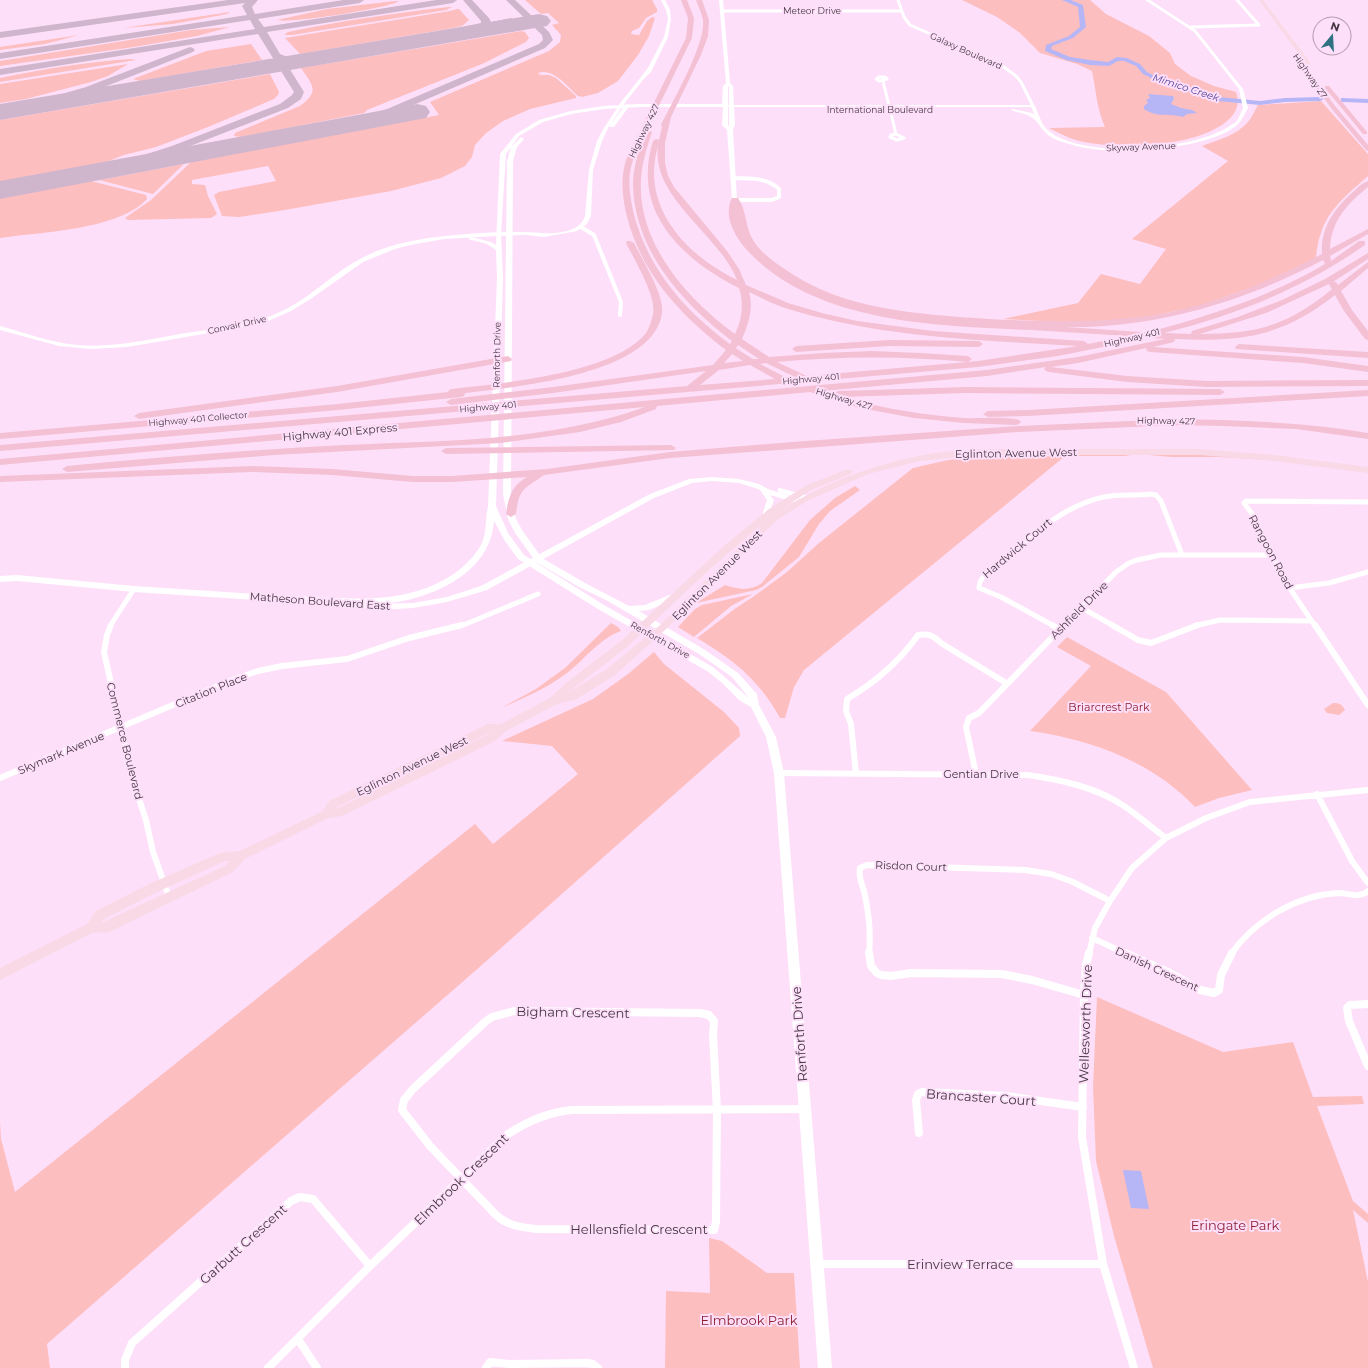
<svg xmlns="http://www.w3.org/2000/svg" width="1368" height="1368" viewBox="0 0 1368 1368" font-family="Montserrat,sans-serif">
  <rect width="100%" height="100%" fill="#fedffa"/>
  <!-- green -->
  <path fill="#fdbebf" d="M 525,0 L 652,0 L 657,9 L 657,12 L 646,18 L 639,28 L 632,31 L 631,34 L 645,36 L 639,35 L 647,21 L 652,17 L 655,18 L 649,36 L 638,55 L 618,81 L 598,93 L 582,97 L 578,96 C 568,87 553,67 538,73 L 540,75 L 549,75 L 556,78 L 576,96 L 576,98 L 530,109 L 503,121 L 486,133 L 475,145 L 472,157 L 465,166 L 441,178 L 391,191 L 285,210 L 239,217 L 222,216 L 214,195 L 219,192 L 276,181 L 268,166 L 192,180 L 192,184 L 205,185 L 208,196 L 217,214 L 211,218 L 128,220 L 125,218 L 151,200 L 191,162 L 439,115 L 430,102 L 549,51 L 560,42 L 561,35 L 552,25 L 559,23 L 548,13 L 541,14 Z
    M 962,0 L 1090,0 L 1106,14 L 1149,36 L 1170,53 L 1175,64 L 1191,76 L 1214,86 L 1236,92 C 1240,103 1237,112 1228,120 C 1200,146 1127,149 1089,143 C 1075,141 1062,135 1049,128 L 1105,127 C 1097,110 1096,90 1092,71 L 1077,64 L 1040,53 L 1020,33 L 997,17 Z
    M 395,1 L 399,1 C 389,8 289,24 277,20 L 327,9 Z
    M 449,7 L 452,7 L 446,10 L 292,35 L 284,35 L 288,32 C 341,21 394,13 449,7 Z
    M 457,9 L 459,9 L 469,20 L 462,26 L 453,28 L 300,54 L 285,38 L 450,11 Z
    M 230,12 L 227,14 L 173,24 L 123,28 Z
    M 230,27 L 197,36 L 134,47 L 0,66 L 0,61 L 191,30 Z
    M 522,31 L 525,32 L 529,38 L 526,42 L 482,64 L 367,110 L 364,113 L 241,137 L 234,136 L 235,133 L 300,106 C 320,91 313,86 301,68 Z
    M 79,35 L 45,44 L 0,50 L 0,47 Z
    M 251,44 L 262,60 L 140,81 L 133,79 L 206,51 Z
    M 130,59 L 136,60 L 0,82 L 0,78 C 43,69 87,62 130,59 Z
    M 128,64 L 108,76 L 91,82 L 26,99 L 0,103 L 0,84 Z
    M 270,74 L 279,92 L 278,95 L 274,99 L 208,127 L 156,147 L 124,155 L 104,163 L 0,182 L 0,120 Z
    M 1321,101 L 1368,154 L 1368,176 C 1350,192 1328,209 1321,233 C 1318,240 1317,249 1316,257 L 1312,260 L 1259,285 L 1196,307 L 1146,317 L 1082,323 L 1003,319 L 1078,303 L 1101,274 L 1140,284 L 1166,249 L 1132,239 L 1228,161 L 1202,146 C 1218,140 1237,135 1248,122 C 1252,117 1255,110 1258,105 Z
    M 184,164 L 153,194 L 99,180 Z
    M 91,181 L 146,195 L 147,199 C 119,230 40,232 0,238 L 0,198 Z
    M 1064,454 L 1199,454 L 1284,461 L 1220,457 L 1172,457 L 1137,454 L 1125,456 L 1071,456 Z
    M 1042,456 L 1064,457 L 804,670 L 794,687 L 785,718 L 780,718 C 759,680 734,660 697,638 L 736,608 L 753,597 L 787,572 L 819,543 L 913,468 L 948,460 L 984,457 Z
    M 855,486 L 860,490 L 830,511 L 819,524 L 799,557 L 762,587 L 756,590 L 696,603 L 725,585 C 738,590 751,591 762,583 L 810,520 L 835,498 Z
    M 753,594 L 731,606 L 694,637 L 678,627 L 695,609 L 702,605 Z
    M 611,623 L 618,627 L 621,631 C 600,638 584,660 567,673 C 547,688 524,698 501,708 L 536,689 L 565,668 Z
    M 1067,637 L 1166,692 L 1252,790 L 1219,798 L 1195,807 C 1153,762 1090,739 1030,731 L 1091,666 L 1057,647 Z
    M 654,652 L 664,664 L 724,712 L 739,728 L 740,736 L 483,964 L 47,1344 L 50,1368 L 0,1368 L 0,1121 L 1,1139 L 15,1192 L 475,824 L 493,844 L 578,774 L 552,746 L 502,741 L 593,699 L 628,674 Z
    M 1333,703 C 1339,703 1342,704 1345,710 L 1339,715 L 1327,713 L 1324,709 Z
    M 1097,997 L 1223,1052 L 1293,1042 L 1313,1097 L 1362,1096 L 1364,1104 L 1317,1106 L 1353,1201 L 1368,1214 L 1368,1223 L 1353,1210 L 1368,1282 L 1368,1368 L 1153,1368 L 1114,1236 L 1096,1161 L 1093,1087 Z
    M 709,1238 L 722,1241 L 767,1273 L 794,1273 L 800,1368 L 665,1368 L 666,1291 L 710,1293 Z"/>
  <!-- water -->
  <path fill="#b6b6f6" d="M 1148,94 L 1173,96 L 1174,99 L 1171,104 L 1181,108 L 1192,110 L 1197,113 L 1187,114 L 1183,117 C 1169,113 1157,118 1144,109 L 1144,106 L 1148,103 L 1146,100 L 1150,98 Z
    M 1123,1170 L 1141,1171 L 1149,1209 L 1131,1208 Z"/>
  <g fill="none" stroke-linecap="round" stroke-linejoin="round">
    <!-- river -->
    <path fill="#b6b6f6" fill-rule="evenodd" d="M 1062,0 L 1071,0 L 1083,5 L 1086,27 L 1073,38 L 1052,46 L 1051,49 L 1070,57 L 1090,60 L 1108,62 L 1117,57 L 1127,58 L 1140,64 L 1147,72 L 1163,80 L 1219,97 L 1260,101 L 1285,98 L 1320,97 L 1324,99 L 1320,101 L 1285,102 L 1260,105 L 1218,101 L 1159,82 L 1143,74 L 1136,66 L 1124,61 L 1118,61 L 1109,66 L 1090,65 L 1066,60 L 1045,51 L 1046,45 L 1069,36 L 1080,27 L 1078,7 Z
      M 1341,98 L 1368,99 L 1368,103 L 1344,102 L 1341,102 Z"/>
    <!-- taxiway -->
    <path fill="#d0b6cd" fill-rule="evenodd" d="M 228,0 L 258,0 L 252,7 L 255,14 L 343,0 L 364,0 L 360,3 L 258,19 L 264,27 L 436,0 L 457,0 L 453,3 L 267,32 L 280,54 L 288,57 L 306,59 L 308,61 L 303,64 L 286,63 L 304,92 L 301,99 L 288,108 L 180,150 L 104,174 L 100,173 L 98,171 L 100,169 L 172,146 L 280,104 L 292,95 L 294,92 L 258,34 L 0,75 L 0,69 L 255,29 L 250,20 L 0,59 L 0,53 L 247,15 L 242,6 L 245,3 L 0,38 L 0,32 Z
      M 463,0 L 472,0 L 489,18 L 491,22 L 511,18 L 516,21 L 511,24 L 488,28 L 479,33 L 474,30 L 448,39 L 442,39 L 440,37 L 442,35 L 467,26 L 481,23 L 481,21 Z
      M 506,0 L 515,0 L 549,32 L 553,40 L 545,48 L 395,113 L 355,125 L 294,138 L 289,135 L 290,133 L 353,119 L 387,109 L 539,44 L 543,40 L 542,35 Z
      M 190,47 L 193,48 L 195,50 L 193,52 L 94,91 L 24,111 L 19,108 L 20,106 L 86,87 Z"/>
    <!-- runway -->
    <path fill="#d0b6cd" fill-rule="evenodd" d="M 539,14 L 547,16 L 551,21 L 547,26 L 0,120 L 0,104 Z
      M 417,104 L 426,106 L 430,112 L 426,118 L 0,199 L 0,181 Z"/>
    <!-- minor-far4 -->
    <path stroke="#fff" stroke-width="3" d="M 898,0 L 904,17 L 910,25 L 1001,65 L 1016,76 L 1021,82 L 1033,106
      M 722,11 L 902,11
      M 1191,27 L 1259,25 L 1237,0
      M 879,77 L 885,77 L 887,79 L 879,81 L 876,79 Z
      M 883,81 L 896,134
      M 896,134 L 904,138 L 897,140 L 890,137 L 891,135 Z"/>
    <!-- minor-far3 -->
    <path stroke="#fff" stroke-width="4" d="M 734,178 C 750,179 767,177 779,189 L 779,197 L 772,200 L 735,200
      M 581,227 L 594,235 L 621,302 L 620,315"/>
    <!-- minor-far2 -->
    <path stroke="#fff" stroke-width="5" d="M 1289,588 L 1329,583 L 1368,572
      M 1082,608 L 1114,626
      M 110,626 L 134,589
      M 457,626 L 466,624 L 538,594
      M 1054,626 L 1001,597 L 979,588 C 979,575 993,570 1002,562 C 1033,535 1062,506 1104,497 C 1119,494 1135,496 1150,494 L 1156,495 L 1161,501 L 1182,555
      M 1063,626 L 1116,572 L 1129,563 L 1137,560 L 1161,555 L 1271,555
      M 1194,626 L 1220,620 L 1312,621
      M 1315,626 L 1285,581 L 1253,515 L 1244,503 L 1246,501 L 1368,502"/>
    <!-- minor-far1 -->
    <path stroke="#fff" stroke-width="6" d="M 111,625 L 107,635 L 104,652 L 132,778 L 146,820 L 153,852 L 169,897
      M 1052,625 L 1059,629
      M 1112,625 L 1138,640 L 1151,643 L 1198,625
      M 1315,625 L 1368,705
      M 779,773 L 1028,775 C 1061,780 1096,787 1124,806 C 1139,816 1152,828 1166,838
      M 856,774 L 851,724 L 846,711 L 847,699 C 874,683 900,661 918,635 C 928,633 934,636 941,643 L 1006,683
      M 976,774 L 966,727 L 969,718 L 979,713 L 1064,625
      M 0,778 L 232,680 L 258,671 L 282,666 L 347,659 L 409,638 L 462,625
      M 1317,794 L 1352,861 L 1368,883
      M 1092,938 L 1127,954
      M 869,954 C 871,931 869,917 865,895 C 863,885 858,879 860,868 L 867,865 L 1025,870 L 1051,874 L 1073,882 L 1110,901
      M 1089,954 L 1095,928 L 1110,901 L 1132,868 L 1166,838 L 1206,818 L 1250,802 L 1368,790
      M 1231,954 C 1255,920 1297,895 1338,893 C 1349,893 1359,899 1368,891"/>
    <!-- minor -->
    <path stroke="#fff" stroke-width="8" d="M 869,953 L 871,966 L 877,973 L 881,975 L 891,976 L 911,973 L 1002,974 L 1032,980 L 1084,995
      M 1089,953 L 1086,965 L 1084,995 L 1082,1137 L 1103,1264 L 1134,1368
      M 1125,953 L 1170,973 L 1200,990 L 1214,993 L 1219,990 L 1221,975 L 1232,953
      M 1368,1004 L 1350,1005 L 1347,1008 L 1349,1021 L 1368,1066
      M 514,1011 L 700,1013 L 709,1015 L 714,1021 L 713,1035 L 717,1110 L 716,1222 L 714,1230 L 536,1229 C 521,1227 508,1226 496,1215 L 430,1146 L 402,1110 L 404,1100 L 413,1089 L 485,1022 L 492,1017 Z
      M 919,1133 L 916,1100 L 918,1094 L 922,1092 L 1006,1096 L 1083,1107
      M 817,1264 L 1103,1264
      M 298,1339 L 317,1368
      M 125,1368 L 125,1360 L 132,1343 L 291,1201 L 300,1197 L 313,1199 L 370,1266
      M 268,1368 L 370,1266 L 508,1134 C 528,1121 548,1112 572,1110 L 805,1109
      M 486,1368 L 490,1362 L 509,1364 L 587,1363 L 593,1364 L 598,1368"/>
    <!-- tertiary -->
    <path fill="#fff" fill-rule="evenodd" d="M 661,0 L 665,0 L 670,10 L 671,19 L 668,37 L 651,72 L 643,80 L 624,104 L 608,128 L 602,141 L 593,170 L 591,216 L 587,224 L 577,231 L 544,237 L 526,235 L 496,236 L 444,239 L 410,245 L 395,249 L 363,262 L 312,298 L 291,311 L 268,321 L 227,330 L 127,347 L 91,349 L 59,346 L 0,330 L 0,326 C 26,333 52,343 78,345 C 112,348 146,340 180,334 C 216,328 255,326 288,308 C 314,294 334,273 360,259 C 389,243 423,238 455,235 C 477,233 499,232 521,232 C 538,232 557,236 573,229 C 579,226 583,222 585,216 L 589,170 L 597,141 L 604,128 L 621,102 L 648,68 L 664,37 L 668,19 L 666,10 Z
      M 1145,0 L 1150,0 L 1196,30 L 1243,89 L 1248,108 C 1245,113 1242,120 1238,124 C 1215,147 1135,153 1102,150 C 1090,149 1078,147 1066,143 C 1059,141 1050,138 1045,132 C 1039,126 1038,121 1031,117 C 1025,113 1017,113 1011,110 L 1013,109 L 1032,113 L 1035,115 L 1031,107 L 726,107 L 724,106 L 726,105 L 1033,105 L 1035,106 C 1039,115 1042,127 1050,132 C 1064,143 1086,146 1103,148 C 1139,150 1197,146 1228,127 C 1230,125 1234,124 1236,122 C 1239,118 1241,112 1243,108 L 1239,89 L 1194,32 Z
      M 626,104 L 630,105 L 614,127 L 610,127 L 610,125 Z
      M 712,477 L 739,479 L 759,484 L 768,489 L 799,499 L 800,501 L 797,503 L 770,495 L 774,500 L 767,519 L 764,521 L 761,519 L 767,500 L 760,490 L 755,488 L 739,483 L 712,481 L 692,483 L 654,498 L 487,590 L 447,602 L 413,608 L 396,609 L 360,608 L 340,607 L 336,604 L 340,601 L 378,604 L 413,603 L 447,597 L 481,586 L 650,494 L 689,479 Z
      M 778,488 L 780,488 L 808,496 L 809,498 L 806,500 L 804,500 L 778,492 Z
      M 17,575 L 134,586 L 304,597 L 308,600 L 304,603 L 134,592 L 17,581 L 0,582 L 0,576 Z"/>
    <!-- secondary -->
    <path fill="#fff" fill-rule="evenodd" d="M 719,0 L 723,0 L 730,83 L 733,86 L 735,125 L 733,129 L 737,201 L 732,200 L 727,130 L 722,125 L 723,107 L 639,107 L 604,109 L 571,114 L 543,122 L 519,136 L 506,154 L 501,234 L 503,278 L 496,506 L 508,533 L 524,555 L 604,605 L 713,667 L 749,698 L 732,677 L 699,654 L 606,600 L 579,587 L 536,562 L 515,533 L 508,519 L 503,494 L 507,161 L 511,147 L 521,137 L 524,139 L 517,147 L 513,161 L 511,494 L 516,519 L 522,530 L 542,558 L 585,583 L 629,606 L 645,605 L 672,594 L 678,594 L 679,596 L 678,598 L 649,610 L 639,611 L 705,650 L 738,673 L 757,694 L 759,705 L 776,737 L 784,773 L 832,1368 L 818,1368 L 774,773 L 766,737 L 751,707 L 739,700 L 721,682 L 707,671 L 598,609 L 518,559 L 505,541 L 494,521 C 490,578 423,602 373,605 C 348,606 322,603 297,602 L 293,599 L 297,596 C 352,599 412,606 459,570 C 468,563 477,553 482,543 C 487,531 485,518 488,507 L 497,278 L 496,250 L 487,244 L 468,239 L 471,237 L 491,242 L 496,245 L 500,154 L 516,134 L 539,120 L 571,111 L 604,106 L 639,104 L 722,104 L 723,86 L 726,83 ZM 728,86 L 729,87 L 729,126 L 728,125 Z"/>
    <!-- primary -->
    <path fill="#f8d9e5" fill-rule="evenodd" d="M 1259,0 L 1263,0 L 1310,62 L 1310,64 L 1306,64 Z
      M 976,449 L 1199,449 L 1274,455 L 1368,467 L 1368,473 L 1274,461 L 1199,455 L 976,455 L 920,461 L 868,474 L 809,500 L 777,520 L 665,630 L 615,675 L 575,700 L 557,704 L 506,731 L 495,741 L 342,816 L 328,818 L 245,859 L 233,872 L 109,932 L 92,933 L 0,980 L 0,968 L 87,924 L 96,911 L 147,885 L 220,853 L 240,851 L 323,811 L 329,801 L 488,724 L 501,724 L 550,698 L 566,683 L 621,641 L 725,545 L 769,509 L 805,486 L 845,470 L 851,470 L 852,472 L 851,474 L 811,490 L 780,510 C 823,484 869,466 918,456 C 937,452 957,451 976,449 ZM 765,522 L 659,626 L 607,669 L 566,694 L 627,647 L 710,569 ZM 493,731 L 487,735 L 336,809 L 337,807 ZM 225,861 L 229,861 L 225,866 L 101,923 L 104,919 L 155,893 Z"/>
    <!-- motorway -->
    <path fill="#f4c0d4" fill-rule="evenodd" d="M 681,0 L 687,0 L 694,18 L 692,38 L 647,130 L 652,132 C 647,147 642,163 641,179 C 637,243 687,299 735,334 C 742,320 744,303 739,288 C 681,259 631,211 653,141 L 656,139 L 659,140 L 662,127 L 661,125 C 672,102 706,44 703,20 C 702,14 698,6 696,0 L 702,0 L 709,20 L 708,36 L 701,55 L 671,117 L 665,143 L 665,163 L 668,176 L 674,187 L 727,251 L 739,269 L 746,285 L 788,303 L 822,313 L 857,321 L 933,331 L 1084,341 L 1088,344 L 1128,336 C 1096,334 1064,332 1031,330 C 937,326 813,324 745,248 C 734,235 723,215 732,198 L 738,198 L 741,203 C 748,219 745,231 758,247 C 765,255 774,262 783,268 C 843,311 919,314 989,319 C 1052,322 1114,324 1176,311 C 1227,300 1276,278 1322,254 C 1320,228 1335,208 1353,192 C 1357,188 1362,183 1368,181 L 1368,187 C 1347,204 1331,221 1330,249 L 1368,229 L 1368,234 L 1330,256 L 1331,261 L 1359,241 L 1365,241 L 1365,245 C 1302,289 1238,314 1164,333 L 1191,334 L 1192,331 L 1238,317 L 1282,300 L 1325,279 L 1368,253 L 1368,259 L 1333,282 L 1336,282 L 1338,285 L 1368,262 L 1368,268 L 1341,291 L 1352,310 L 1368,331 L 1368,340 L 1365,339 L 1344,311 L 1335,295 C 1282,337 1241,342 1175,339 L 1174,342 L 1153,347 L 1303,357 L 1368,366 L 1368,372 L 1303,363 L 1150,352 L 1147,351 L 1146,348 L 1078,363 L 1051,367 L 1127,376 L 1207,381 L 1368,380 L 1368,386 L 1207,387 L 1127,382 L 1049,372 L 1046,371 L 1044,369 L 1046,367 L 987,376 L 822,391 L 834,394 L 838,391 L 966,387 L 1220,389 L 1225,392 L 1220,395 L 966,393 L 841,397 C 881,408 923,415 964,418 C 981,419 1003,416 1019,420 L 1021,422 L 1019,424 L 1016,425 L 964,423 L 914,418 L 860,408 L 810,392 L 657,406 L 656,409 L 621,422 L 580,432 L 501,443 L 274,455 L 67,472 L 62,469 L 67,466 C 159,457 251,450 344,445 C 447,440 547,442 645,407 L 0,465 L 0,459 L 987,370 L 1078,357 L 1165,339 L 1137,337 L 1136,340 L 1133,341 L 1058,356 L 978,367 L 0,451 L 0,445 L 687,386 L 706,371 L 553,393 L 451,405 L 446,402 L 451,399 L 553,387 L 713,365 L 726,350 C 680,315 642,274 627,217 C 622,196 620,177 627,157 L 686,38 L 688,18 ZM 645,134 C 639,150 633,167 633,184 C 634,250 682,303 732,341 L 730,344 C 685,311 649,270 634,215 C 631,202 628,187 630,173 C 632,159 638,146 645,134 ZM 658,146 C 651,198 719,234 737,280 C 686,255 640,207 658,146 ZM 1323,260 L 1325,264 C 1273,295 1215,314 1156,330 L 1155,333 L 1066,327 C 1157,328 1243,302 1323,260 ZM 1329,284 L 1332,290 L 1331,290 C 1286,326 1257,334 1200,334 L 1266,313 ZM 749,292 C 760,297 771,303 782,307 C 878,338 979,340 1078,346 L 978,361 L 807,376 L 777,362 C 841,356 904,356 968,362 L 972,359 L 968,356 L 920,353 L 872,351 L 823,353 L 769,357 L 742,339 C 748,325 754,308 749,292 ZM 738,345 L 759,359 L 753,359 L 737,349 L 736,348 ZM 732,354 L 743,361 L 724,363 ZM 766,363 L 795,377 L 787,378 L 760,364 ZM 750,365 L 775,379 L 700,385 L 719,370 Z
      M 1299,62 L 1303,62 L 1335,106 L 1368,145 L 1368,151 L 1366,150 L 1331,108 L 1298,63 Z
      M 1325,86 L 1329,86 L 1367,132 L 1367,134 L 1363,134 L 1325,88 Z
      M 627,241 L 630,241 L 634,243 C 642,259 665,296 662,313 C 654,375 514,387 465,393 L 464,396 L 461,397 L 338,410 L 0,439 L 0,433 L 338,404 L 448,392 L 449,390 L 452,389 C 502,383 613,374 646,333 C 649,329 652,319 653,314 C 657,297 634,259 626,243 Z
      M 889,340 L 979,341 L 983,344 L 979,347 L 889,346 L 796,352 L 792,349 L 796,346 Z
      M 1239,344 L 1368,352 L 1368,358 L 1236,349 L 1235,347 Z
      M 508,356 L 512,359 L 511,361 L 337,392 L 139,419 L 134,416 L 139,413 L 337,386 Z
      M 1368,390 L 1368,396 L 1028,416 L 988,417 L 983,414 L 988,411 L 1028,410 Z
      M 1174,419 C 1239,420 1304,422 1368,433 L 1368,439 L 1296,429 L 1223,426 L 1180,425 L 1019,432 L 670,458 L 544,475 C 525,489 519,487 516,514 L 511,517 L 506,514 C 508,498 512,485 527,477 L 452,482 L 413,482 L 332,475 L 252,472 L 0,482 L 0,476 L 252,466 L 332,469 L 413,476 L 452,476 L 547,469 L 670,452 L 805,441 L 1019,426 Z
      M 671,445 L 676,448 L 674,450 L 446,454 L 441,451 L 446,448 Z"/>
  </g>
  <g text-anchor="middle" stroke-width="4" stroke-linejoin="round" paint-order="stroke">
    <!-- far-street labels -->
    <g font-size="9" fill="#443742" stroke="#fedffa">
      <text x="812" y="14">Meteor Drive</text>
      <text transform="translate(966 51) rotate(24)" y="3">Galaxy Boulevard</text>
      <text transform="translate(1310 76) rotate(55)" y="3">Highway 27</text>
      <text x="880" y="113">International Boulevard</text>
      <text transform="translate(644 131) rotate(-64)" y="3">Highway 427</text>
      <text transform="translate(1141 147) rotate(-2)" y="3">Skyway Avenue</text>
      <text transform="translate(237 325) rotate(-12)" y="3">Convair Drive</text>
      <text transform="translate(1132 338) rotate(-13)" y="3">Highway 401</text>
      <text transform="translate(497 355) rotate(-89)" y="3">Renforth Drive</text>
      <text transform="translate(811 379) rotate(-5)" y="3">Highway 401</text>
      <text transform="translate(844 399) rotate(16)" y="3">Highway 427</text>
      <text transform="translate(488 407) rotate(-5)" y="3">Highway 401</text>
      <text transform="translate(198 419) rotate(-5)" y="3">Highway 401 Collector</text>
      <text transform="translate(1166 421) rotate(1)" y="3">Highway 427</text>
      <text transform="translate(660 640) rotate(29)" y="3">Renforth Drive</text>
    </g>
    <!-- far-water labels -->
    <g font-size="10" font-style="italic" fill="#4c419c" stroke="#fedffa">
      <text transform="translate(1186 87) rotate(18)" y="4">Mimico Creek</text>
    </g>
    <!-- street labels -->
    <g font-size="11" fill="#443742" stroke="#fedffa">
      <text transform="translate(340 432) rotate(-5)" y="4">Highway 401 Express</text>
      <text transform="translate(1016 453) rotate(-1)" y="4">Eglinton Avenue West</text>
      <text transform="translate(1017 548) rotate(-40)" y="4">Hardwick Court</text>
      <text transform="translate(1271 552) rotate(62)" y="4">Rangoon Road</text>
      <text transform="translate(717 575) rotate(-45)" y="4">Eglinton Avenue West</text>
      <text transform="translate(320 601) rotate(4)" y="4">Matheson Boulevard East</text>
      <text transform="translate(1079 610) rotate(-45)" y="4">Ashfield Drive</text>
      <text transform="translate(211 690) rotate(-22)" y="4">Citation Place</text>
      <text transform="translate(125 741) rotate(76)" y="4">Commerce Boulevard</text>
      <text transform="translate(61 753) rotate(-23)" y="4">Skymark Avenue</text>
      <text transform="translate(412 766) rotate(-26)" y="4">Eglinton Avenue West</text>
      <text x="981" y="778">Gentian Drive</text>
      <text transform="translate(911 866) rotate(2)" y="4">Risdon Court</text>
      <text transform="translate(1157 969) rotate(25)" y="4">Danish Crescent</text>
    </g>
    <!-- park labels -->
    <g font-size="11" fill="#8c2031" stroke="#fedffa">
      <text x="1109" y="711">Briarcrest Park</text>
    </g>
    <!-- near-street labels -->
    <g font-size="13" fill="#443742" stroke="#fedffa">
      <text transform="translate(573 1012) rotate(1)" y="5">Bigham Crescent</text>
      <text transform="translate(1085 1024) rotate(-88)" y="5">Wellesworth Drive</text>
      <text transform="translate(799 1034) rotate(-94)" y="5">Renforth Drive</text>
      <text transform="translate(981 1097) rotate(4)" y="5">Brancaster Court</text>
      <text transform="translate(461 1179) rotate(-44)" y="5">Elmbrook Crescent</text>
      <text x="639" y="1234">Hellensfield Crescent</text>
      <text transform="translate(243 1244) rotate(-42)" y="5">Garbutt Crescent</text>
      <text x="960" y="1269">Erinview Terrace</text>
    </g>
    <!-- near-park labels -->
    <g font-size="13" fill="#8c2031" stroke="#fedffa">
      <text x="1235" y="1230">Eringate Park</text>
      <text x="749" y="1325">Elmbrook Park</text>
    </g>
  </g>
  <!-- north arrow -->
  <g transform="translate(1332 36) rotate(18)"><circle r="19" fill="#fedffa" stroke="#b49cb0"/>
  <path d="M0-3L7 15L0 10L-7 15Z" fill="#2f7383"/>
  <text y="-6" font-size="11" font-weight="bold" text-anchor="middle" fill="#443742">N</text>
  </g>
</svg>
